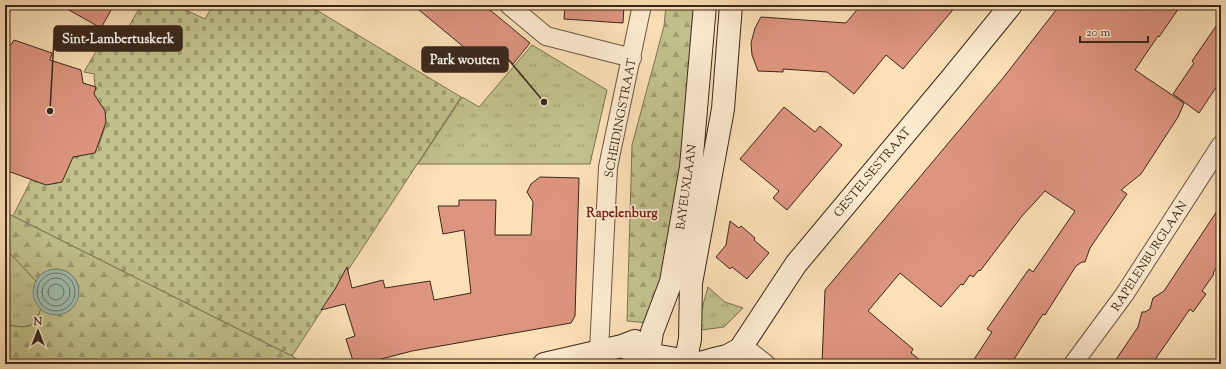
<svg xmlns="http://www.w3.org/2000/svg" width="1226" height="369" viewBox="0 0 1226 369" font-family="'Sorts Mill Goudy',serif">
  <defs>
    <pattern id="grass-tufts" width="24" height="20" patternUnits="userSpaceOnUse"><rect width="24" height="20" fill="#c1c28d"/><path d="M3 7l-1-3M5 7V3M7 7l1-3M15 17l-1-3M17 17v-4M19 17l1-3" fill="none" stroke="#9e9e72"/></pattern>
    <pattern id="forest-firs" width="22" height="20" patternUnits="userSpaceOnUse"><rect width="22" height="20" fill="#c1c28d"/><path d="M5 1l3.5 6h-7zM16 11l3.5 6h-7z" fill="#9e9e72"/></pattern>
    <pattern id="cemetery-stones" width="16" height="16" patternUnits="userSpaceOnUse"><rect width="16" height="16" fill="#c1c28d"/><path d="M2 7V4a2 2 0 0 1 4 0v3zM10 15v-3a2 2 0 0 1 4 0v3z" fill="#9e9e72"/></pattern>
  </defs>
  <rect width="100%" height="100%" fill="#fce0b7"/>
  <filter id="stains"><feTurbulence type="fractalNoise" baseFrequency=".005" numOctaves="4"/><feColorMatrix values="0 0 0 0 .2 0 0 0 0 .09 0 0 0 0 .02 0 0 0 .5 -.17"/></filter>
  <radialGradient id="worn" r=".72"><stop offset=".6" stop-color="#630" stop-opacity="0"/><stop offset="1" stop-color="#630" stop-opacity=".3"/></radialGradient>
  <!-- grass -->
  <path fill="url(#grass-tufts)" stroke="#7d7454" d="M 532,45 L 607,90 L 590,164 L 418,164 L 462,97 L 479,107 Z
    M 5,248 L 36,281 C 33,291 34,300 41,309 C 39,312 38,318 36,321 C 28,330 15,327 5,323 Z
    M 708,287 L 725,302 L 743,308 L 724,327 L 701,330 L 697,326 Z"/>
  <!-- forest -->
  <path fill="url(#forest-firs)" stroke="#7d7454" d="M 666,5 L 696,5 L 685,155 L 665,278 L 649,323 L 627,321 L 632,145 L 664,26 Z
    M 5,212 L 292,356 L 305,364 L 6,364 L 5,323 C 15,327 28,330 36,321 C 38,318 39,312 41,309 L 46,312 L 79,287 C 71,266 50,263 36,281 L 5,248 Z"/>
  <!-- cemetery -->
  <path fill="url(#cemetery-stones)" stroke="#7d7454" d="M 141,5 L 175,5 L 205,19 L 213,5 L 308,5 L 461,97 L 292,356 L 13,216 L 34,174 L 54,181 L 54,183 L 57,183 L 66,172 L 63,159 L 75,155 L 76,157 L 79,157 L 79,155 L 95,150 L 97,151 L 99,150 L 98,148 L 105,127 L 107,127 L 107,125 L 104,125 L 99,118 L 107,112 L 103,106 L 95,112 L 93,89 L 96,90 L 97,88 L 95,87 L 94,76 L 95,74 L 84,72 L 109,29 L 123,37 Z"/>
  <!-- water -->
  <path fill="#9fbdaf" stroke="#768174" d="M33 292a23 23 0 1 1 46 0a23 23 0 1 1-46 0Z"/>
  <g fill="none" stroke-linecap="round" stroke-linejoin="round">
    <!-- shore -->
    <path stroke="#6c7266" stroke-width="1" d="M37 292a19 19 0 1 1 38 0a19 19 0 1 1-38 0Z
      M42 292a14 14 0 1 1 28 0a14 14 0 1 1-28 0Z
      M48 292a8 8 0 1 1 16 0a8 8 0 1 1-16 0Z"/>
  </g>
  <!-- building -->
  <path fill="#de9580" stroke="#39271c" d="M 60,5 L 114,5 L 101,28 Z
    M 413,5 L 484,5 L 530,43 L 513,64 L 506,58 L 494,72 Z
    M 565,5 L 624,5 L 623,23 L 564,19 Z
    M 861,5 L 957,5 L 903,69 L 886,55 L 854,94 L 827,72 L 783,69 L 783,72 L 758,71 L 752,55 L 751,43 L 755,28 L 761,17 L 846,23 Z
    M 1060,5 L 1181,5 L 1159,37 L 1158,36 L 1135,70 L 1184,103 L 1178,117 L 1141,174 L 1121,190 L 1127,194 L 1090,248 L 1085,262 L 1082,262 L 1076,266 L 1045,315 L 1043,314 L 1011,364 L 971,364 L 992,332 L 987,329 L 1029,269 L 1033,272 L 1075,211 L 1045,191 L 1022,216 L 980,271 L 979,270 L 973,277 L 970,275 L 963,285 L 961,284 L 941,307 L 900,273 L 868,311 L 913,349 L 911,353 L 925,364 L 822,364 L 825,290 L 1003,78 Z
    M 1221,19 L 1221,80 L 1199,113 L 1173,94 L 1194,63 L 1192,61 Z
    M 14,40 L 52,53 L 50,60 L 81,70 L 83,83 L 96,87 L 94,94 L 105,111 L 106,122 L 95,153 L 73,157 L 62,182 L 46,185 L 5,170 L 5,43 L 11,45 Z
    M 784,107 L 815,132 L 820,126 L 842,145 L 787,210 L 773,198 L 779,191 L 740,159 Z
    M 540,177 L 579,178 L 575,316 L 571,323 L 412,351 L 362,364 L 354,364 L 346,339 L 355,336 L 345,304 L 321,310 L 335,289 L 347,267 L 352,288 L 383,280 L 385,288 L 430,281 L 434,300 L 471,293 L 464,230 L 443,234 L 438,206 L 459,206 L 459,200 L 496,200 L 495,235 L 531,235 L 533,202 L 527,192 L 531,184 Z
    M 1221,205 L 1221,261 L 1213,273 L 1214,274 L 1202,291 L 1206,294 L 1193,312 L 1190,309 L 1152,364 L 1113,364 L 1138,327 L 1142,312 L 1145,312 L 1150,309 L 1153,298 L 1164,291 Z
    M 730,221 L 739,228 L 741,226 L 755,238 L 754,240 L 769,253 L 747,279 L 732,267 L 730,269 L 716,257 L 726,245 Z"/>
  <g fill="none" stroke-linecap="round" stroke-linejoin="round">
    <defs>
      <path id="street" d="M 509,5 L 546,36 L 632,58
        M 743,346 L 766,364
        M 599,351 L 608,167 L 642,5
        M 1073,364 L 1124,295 L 1221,145"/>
      <path id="secondary" d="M 622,346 L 635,352 L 700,363 L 714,359 L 727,356 L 740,349 L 796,264 L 950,80 L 1011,5
        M 544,364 L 622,346 L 635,341
        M 647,364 L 652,332 L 671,282 L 691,167 L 705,5
        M 685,364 L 690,339 L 691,283 L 723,109 L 731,5"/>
    </defs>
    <!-- street casing -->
    <use href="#street" stroke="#6a5543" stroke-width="20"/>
    <!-- secondary casing -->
    <use href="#secondary" stroke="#39271c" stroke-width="24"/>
    <!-- street -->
    <use href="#street" stroke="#fdebd0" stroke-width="18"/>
    <!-- secondary -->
    <use href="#secondary" stroke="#fdebd0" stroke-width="22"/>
  </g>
  <g text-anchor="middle" stroke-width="3.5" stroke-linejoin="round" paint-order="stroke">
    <!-- street labels -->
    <g font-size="12" fill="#39271c" stroke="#fdebd0">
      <text transform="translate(620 118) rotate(-79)" y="4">SCHEIDINGSTRAAT</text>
      <text transform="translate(872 172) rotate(-50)" y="4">GESTELSESTRAAT</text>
      <text transform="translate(686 187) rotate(-82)" y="4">BAYEUXLAAN</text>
      <text transform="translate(1149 256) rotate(-57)" y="4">RAPELENBURGLAAN</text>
    </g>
    <!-- neighbourhood labels -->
    <g font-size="13" font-weight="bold" fill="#7a1f14" stroke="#fdebd0">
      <text x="622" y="217">Rapelenburg</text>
    </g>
  </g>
  <!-- callouts -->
  <path fill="none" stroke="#39271c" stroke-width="1.5" d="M50 111L54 38M544 102L508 59"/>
  <g fill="#39271c" stroke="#fdebd0" stroke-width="1.5">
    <circle cx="50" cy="111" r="4"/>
    <circle cx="544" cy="102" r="4"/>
  </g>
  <g fill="#39271c" stroke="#39271c" stroke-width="1.5">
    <rect x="54" y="26" width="128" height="25" rx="4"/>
    <rect x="422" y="47" width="86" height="25" rx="4"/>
  </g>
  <g font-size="13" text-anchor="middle" font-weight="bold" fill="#fff">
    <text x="118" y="43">Sint-Lambertuskerk</text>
    <text x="465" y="64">Park wouten</text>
  </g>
  <!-- margin -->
  <rect width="1226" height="369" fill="none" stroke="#fce0b7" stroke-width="20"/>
  <rect x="6" y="6" width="1214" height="357" fill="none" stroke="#39271c" stroke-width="2"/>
  <rect x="10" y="10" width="1206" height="349" fill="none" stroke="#39271c"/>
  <!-- north arrow -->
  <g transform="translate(38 331)" stroke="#fdebd0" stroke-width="3" paint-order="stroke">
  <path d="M0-3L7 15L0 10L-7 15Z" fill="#39271c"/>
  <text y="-6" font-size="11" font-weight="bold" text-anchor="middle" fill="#39271c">N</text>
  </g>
  <!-- scale -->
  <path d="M1080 36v6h68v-6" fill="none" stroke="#39271c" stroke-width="2"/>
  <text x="1086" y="36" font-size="12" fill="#39271c" stroke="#fdebd0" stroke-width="3" paint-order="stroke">20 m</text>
  <rect width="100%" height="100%" filter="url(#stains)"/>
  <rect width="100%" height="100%" fill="url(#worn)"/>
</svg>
